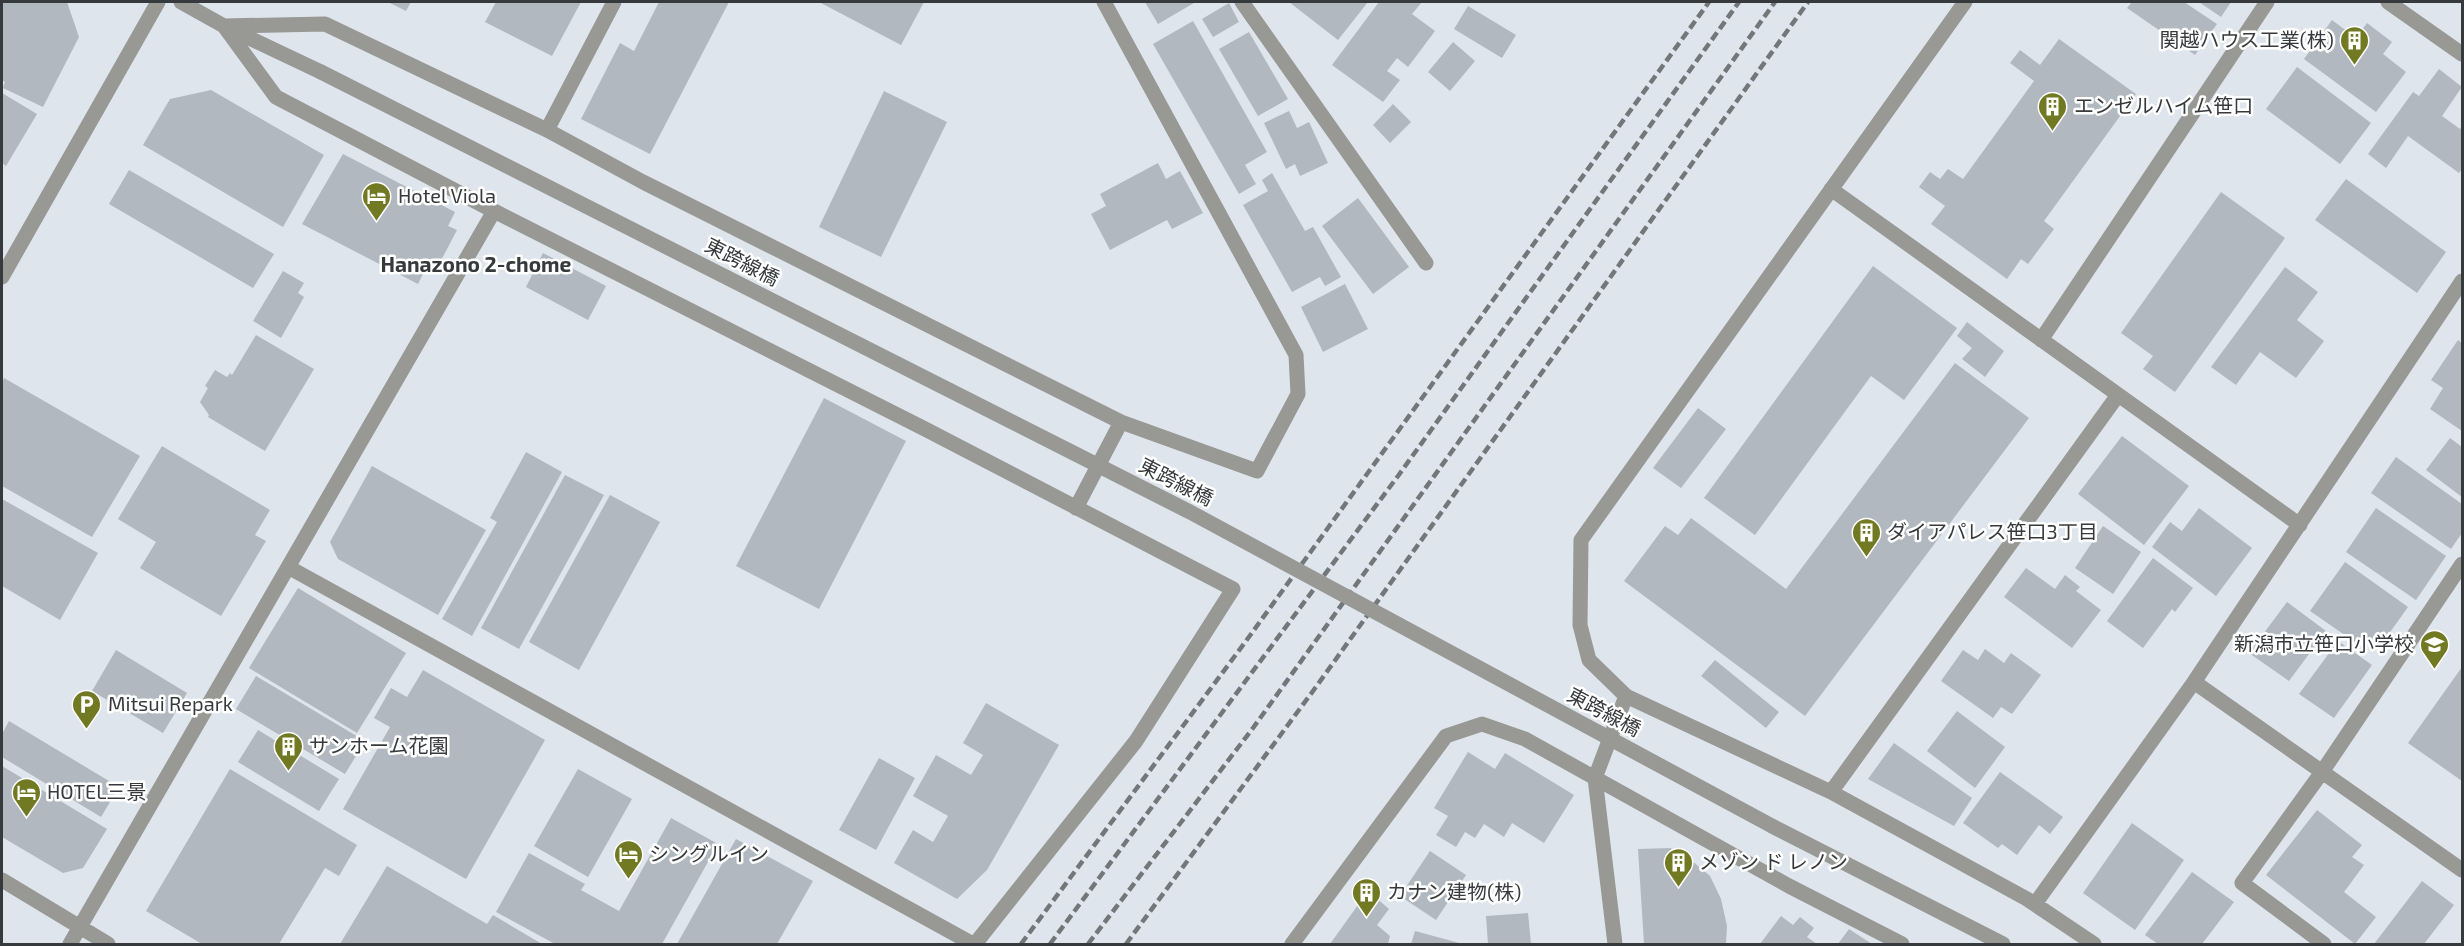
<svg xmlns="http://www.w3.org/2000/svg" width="2464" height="946" viewBox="0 0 2464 946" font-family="'Exo 2','Noto Sans JP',sans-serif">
  <rect width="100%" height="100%" fill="#dee5ec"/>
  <!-- building -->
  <path fill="#b1b8bf" d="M 2,2 L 67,2 L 79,37 L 43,107 L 3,88 L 5,82 L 2,80 Z
    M 388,2 L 411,2 L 406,11 Z
    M 496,2 L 581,2 L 552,56 L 485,22 Z
    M 659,2 L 729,2 L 650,154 L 581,119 L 620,43 L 634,51 Z
    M 819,2 L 924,2 L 901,45 Z
    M 1145,2 L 1193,2 L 1194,3 L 1158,24 Z
    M 1289,2 L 1368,2 L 1338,40 Z
    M 1379,2 L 1422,2 L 1412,14 L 1435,31 L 1408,67 L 1397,58 L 1387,71 L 1400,80 L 1383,102 L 1332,65 Z
    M 2132,2 L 2184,2 L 2217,24 L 2195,55 L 2127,8 Z
    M 2199,2 L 2231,2 L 2221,17 Z
    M 1229,3 L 1239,22 L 1213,37 L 1202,19 Z
    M 1468,6 L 1516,35 L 1502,58 L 1454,29 Z
    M 2332,20 L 2356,38 L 2367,23 L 2392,42 L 2383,54 L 2406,72 L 2376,112 L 2304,59 Z
    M 1193,21 L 1267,152 L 1245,165 L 1256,184 L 1239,194 L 1153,44 Z
    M 1249,32 L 1288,99 L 1258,116 L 1219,49 Z
    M 2059,39 L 2136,94 L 2044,221 L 2054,229 L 2028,264 L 2021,259 L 2007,279 L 1931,224 L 1945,206 L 1919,187 L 1930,172 L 1940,179 L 1948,169 L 1963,179 L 2034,81 L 2010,63 L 2020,50 L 2040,65 Z
    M 1453,42 L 1475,61 L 1450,91 L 1428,72 Z
    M 2297,67 L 2371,123 L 2340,164 L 2266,109 Z
    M 2439,69 L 2462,87 L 2442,116 L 2460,129 L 2462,125 L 2462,169 L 2459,173 L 2408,136 L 2386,168 L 2368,154 L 2413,92 L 2419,96 Z
    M 211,90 L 324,155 L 283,227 L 143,145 L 170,99 Z
    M 884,91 L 947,122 L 881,257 L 819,227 Z
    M 2,93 L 37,114 L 6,166 L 2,163 Z
    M 1393,104 L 1411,122 L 1390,143 L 1373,125 Z
    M 1289,111 L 1297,128 L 1309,122 L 1328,163 L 1300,176 L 1295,164 L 1286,169 L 1264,123 Z
    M 343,154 L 455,212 L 448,226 L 457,230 L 436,270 L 427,266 L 418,284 L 302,224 Z
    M 1158,163 L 1166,179 L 1180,171 L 1203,213 L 1172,229 L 1167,220 L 1110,250 L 1091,214 L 1106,206 L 1100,194 Z
    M 129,170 L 274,254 L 253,288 L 109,204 Z
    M 1272,173 L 1305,231 L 1313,227 L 1341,277 L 1325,286 L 1320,277 L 1292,292 L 1243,205 L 1268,191 L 1262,180 Z
    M 2346,179 L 2446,252 L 2417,293 L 2315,220 Z
    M 2221,192 L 2285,238 L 2175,392 L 2143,369 L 2153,356 L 2121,333 Z
    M 1358,198 L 1409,267 L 1373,294 L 1322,226 Z
    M 543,253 L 606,286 L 588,320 L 526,287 Z
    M 1873,266 L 1957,328 L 1904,400 L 1871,376 L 1755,535 L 1704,498 Z
    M 2285,267 L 2318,292 L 2297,320 L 2324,341 L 2296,378 L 2260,352 L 2236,385 L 2211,367 Z
    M 283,271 L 304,283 L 298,293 L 304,297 L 281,338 L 253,321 Z
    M 1345,284 L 1368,329 L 1323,352 L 1301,307 Z
    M 1967,322 L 2004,351 L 1985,377 L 1962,359 L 1972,348 L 1957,336 Z
    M 256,335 L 314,369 L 265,451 L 208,417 L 209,415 L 200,402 L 208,388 L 205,386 L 215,370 L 227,377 L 230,373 L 232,375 Z
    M 2458,340 L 2462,343 L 2462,431 L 2430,409 L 2443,388 L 2431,380 Z
    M 1955,363 L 2029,418 L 1805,716 L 1624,581 L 1665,526 L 1678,535 L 1691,518 L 1786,589 Z
    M 4,378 L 140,456 L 92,537 L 2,486 L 2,383 Z
    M 824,398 L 906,441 L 819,609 L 736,566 Z
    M 1698,408 L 1726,429 L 1681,488 L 1653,468 Z
    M 2122,436 L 2189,486 L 2144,545 L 2078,494 Z
    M 2450,438 L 2462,447 L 2462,497 L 2426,470 Z
    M 162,446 L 270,510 L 255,535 L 266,541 L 221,616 L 140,568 L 156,542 L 118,519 Z
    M 526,452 L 562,472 L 472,636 L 442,619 L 497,522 L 490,518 Z
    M 2396,457 L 2462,504 L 2462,533 L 2451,549 L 2371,493 Z
    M 372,466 L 486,530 L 438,615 L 338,559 L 330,542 Z
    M 565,475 L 604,495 L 519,649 L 481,628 Z
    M 610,495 L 660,522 L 579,670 L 529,642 Z
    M 2,499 L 98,553 L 60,620 L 2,586 Z
    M 2199,508 L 2252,548 L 2216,596 L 2152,547 L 2170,522 L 2182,531 Z
    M 2376,508 L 2446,556 L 2416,600 L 2346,552 Z
    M 2103,526 L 2141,552 L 2113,594 L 2075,568 Z
    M 2153,558 L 2193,588 L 2175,612 L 2172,609 L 2143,648 L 2107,621 Z
    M 2345,562 L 2408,607 L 2383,642 L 2374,636 L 2365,649 L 2310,611 Z
    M 2026,568 L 2055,589 L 2065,575 L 2080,587 L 2076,591 L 2101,610 L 2072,648 L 2004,597 Z
    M 298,588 L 406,653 L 357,733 L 249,668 Z
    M 2287,602 L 2326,631 L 2289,681 L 2249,653 Z
    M 2338,641 L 2372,665 L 2334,718 L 2299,694 Z
    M 1985,649 L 2004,663 L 2011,653 L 2041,675 L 2012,714 L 2001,707 L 1993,718 L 1941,681 L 1963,650 L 1978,660 Z
    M 116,650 L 187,693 L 163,733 L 92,691 Z
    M 1715,660 L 1779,712 L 1766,728 L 1701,676 Z
    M 2462,667 L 2462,781 L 2408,743 Z
    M 423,670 L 545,740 L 466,879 L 343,809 L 390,727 L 374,718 L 391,688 L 407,697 Z
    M 256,676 L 365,741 L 345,774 L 236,709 Z
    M 986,703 L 1059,745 L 987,870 L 957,899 L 894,863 L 913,830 L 933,842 L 948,816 L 913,796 L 936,755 L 971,775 L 983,755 L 963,743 Z
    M 1957,711 L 2005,747 L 1975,788 L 1927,751 Z
    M 9,721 L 119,787 L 101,817 L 2,757 L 2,734 Z
    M 258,730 L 339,779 L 319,811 L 238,762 Z
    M 1894,743 L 1972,798 L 1954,826 L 1868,779 Z
    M 1468,752 L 1495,769 L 1505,753 L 1574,795 L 1544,843 L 1512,823 L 1504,837 L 1484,824 L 1475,838 L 1465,832 L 1456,847 L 1436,835 L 1448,816 L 1434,808 Z
    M 879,758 L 915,778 L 876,850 L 839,830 Z
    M 2,766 L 107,829 L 83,868 L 63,873 L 2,837 Z
    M 230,769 L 357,845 L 339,876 L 325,868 L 279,944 L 202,944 L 146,911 Z
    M 578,769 L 632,799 L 588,877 L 534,846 Z
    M 2000,772 L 2063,817 L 2050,834 L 2039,825 L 2017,855 L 2002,844 L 1998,848 L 1963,823 Z
    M 2317,810 L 2362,845 L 2352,857 L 2364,865 L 2344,892 L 2376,917 L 2355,944 L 2266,875 Z
    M 671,818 L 718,844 L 662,944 L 555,944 L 496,912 L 529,853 L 585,884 L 581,890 L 619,911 Z
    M 2132,823 L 2184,860 L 2135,930 L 2083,893 Z
    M 736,839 L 813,881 L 777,944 L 677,944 Z
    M 1671,848 L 1673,853 L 1691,860 L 1710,876 L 1721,899 L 1727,926 L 1726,944 L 1644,944 L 1638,849 Z
    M 1430,851 L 1466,875 L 1436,920 L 1400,896 Z
    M 387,866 L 487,924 L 493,915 L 542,944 L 340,944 Z
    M 2192,872 L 2234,902 L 2202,944 L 2158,944 L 2145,935 Z
    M 2422,881 L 2454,905 L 2424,944 L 2374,944 Z
    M 1368,891 L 1389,909 L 1377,925 L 1390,936 L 1388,944 L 1330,944 Z
    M 1528,913 L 1531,944 L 1488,944 L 1486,916 Z
    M 1781,916 L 1793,925 L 1800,917 L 1814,928 L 1807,937 L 1817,944 L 1760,944 Z
    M 1849,929 L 1872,944 L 1838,944 Z
    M 1415,931 L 1463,944 L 1411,944 Z"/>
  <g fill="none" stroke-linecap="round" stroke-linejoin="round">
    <!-- minor -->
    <path stroke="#989894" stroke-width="15" d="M 181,2 L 224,26 L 321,72
      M 1242,2 L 1426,263
      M 1965,2 L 1581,540 L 1580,625 L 1589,660 L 1626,696 L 1831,792 L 2027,899 L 2094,944
      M 2388,2 L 2462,54
      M 224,26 L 325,24 L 547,130 L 643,182 L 1121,422 L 1257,471 L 1298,394 L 1296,355 L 1104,2
      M 224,26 L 276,97 L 494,211 L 925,429 L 1233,589 L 1136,741 L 975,944
      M 547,130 L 614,2
      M 1831,189 L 2300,525
      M 2,277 L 158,2
      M 2041,340 L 2267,2
      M 1076,508 L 1121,422
      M 288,567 L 973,944
      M 2194,682 L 2462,870
      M 1626,696 L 1595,778 L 1789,886 L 1902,944
      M 1831,792 L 2118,395
      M 2,880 L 108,944
      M 2035,904 L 2194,682 L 2462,281
      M 70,944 L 494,211
      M 1292,944 L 1446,736 L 1482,724 L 1525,739 L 1595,778 L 1615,944
      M 2324,944 L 2242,883 L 2322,772 L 2462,564"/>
    <!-- rail -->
    <path stroke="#72777a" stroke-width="4.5" stroke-dasharray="9 4.5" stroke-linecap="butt" d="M 1021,944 L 1246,641 L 1709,2
      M 1050,944 L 1398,476 L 1739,2
      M 1088,944 L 1253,728 L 1775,2
      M 1126,944 L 1313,691 L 1808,2"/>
    <!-- minor-bridge -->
    <path stroke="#989894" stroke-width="15" d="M 321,72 L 1190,512 L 1772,826 L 2003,944"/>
  </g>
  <!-- icons -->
  <defs>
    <symbol id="building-pin" viewBox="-11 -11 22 30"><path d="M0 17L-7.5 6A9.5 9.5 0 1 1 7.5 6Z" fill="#727923" stroke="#fff"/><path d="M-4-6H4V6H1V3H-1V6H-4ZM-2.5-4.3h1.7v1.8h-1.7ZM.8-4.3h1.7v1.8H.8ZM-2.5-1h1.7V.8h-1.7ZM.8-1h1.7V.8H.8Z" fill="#fff"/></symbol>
    <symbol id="hotel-pin" viewBox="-11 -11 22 30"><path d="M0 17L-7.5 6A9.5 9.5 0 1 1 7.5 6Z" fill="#727923" stroke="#fff"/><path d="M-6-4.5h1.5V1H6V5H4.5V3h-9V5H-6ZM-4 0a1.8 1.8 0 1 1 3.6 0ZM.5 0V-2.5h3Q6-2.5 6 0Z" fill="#fff"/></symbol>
    <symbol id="school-pin" viewBox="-11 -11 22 30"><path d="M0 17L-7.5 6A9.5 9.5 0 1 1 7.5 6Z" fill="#727923" stroke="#fff"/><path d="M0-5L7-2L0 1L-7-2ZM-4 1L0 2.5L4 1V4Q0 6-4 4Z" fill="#fff"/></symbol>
    <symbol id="parking-pin" viewBox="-11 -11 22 30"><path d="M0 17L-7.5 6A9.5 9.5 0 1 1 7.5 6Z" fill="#727923" stroke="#fff"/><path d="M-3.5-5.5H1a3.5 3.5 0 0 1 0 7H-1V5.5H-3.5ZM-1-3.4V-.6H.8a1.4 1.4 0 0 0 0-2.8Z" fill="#fff"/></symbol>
  </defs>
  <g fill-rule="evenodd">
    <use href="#building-pin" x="2338" y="24" width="33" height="45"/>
    <use href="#building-pin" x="2036" y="90" width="33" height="45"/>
    <use href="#hotel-pin" x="360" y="180" width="33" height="45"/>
    <use href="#building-pin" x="1850" y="516" width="33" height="45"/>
    <use href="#school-pin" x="2418" y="628" width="33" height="45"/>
    <use href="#parking-pin" x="70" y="688" width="33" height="45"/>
    <use href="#building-pin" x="272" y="730" width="33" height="45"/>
    <use href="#hotel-pin" x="10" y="776" width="33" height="45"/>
    <use href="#hotel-pin" x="612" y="838" width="33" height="45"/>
    <use href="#building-pin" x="1662" y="846" width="33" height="45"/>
    <use href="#building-pin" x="1350" y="876" width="33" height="45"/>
  </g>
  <g text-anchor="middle" stroke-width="5" stroke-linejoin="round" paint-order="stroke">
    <!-- poi labels -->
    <g font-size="20" fill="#373a3c" stroke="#fff" text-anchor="start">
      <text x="2334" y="47" text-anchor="end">関越ハウス工業(株)</text>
      <text x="2074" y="113">エンゼルハイム笹口</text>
      <text x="398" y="203">Hotel Viola</text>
      <text x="1887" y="539">ダイアパレス笹口3丁目</text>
      <text x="2414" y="651" text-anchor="end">新潟市立笹口小学校</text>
      <text x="108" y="711">Mitsui Repark</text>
      <text x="309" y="753">サンホーム花園</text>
      <text x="47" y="799">HOTEL三景</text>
      <text x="649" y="861">シングルイン</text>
      <text x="1699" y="869">メゾン ド レノン</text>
      <text x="1387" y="899">カナン建物(株)</text>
    </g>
    <!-- street labels -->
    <g font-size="20" fill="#373a3c" stroke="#fff">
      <text transform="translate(742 262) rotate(27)" y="7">東跨線橋</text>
      <text transform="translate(1176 482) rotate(27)" y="7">東跨線橋</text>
      <text transform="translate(1604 712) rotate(28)" y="7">東跨線橋</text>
    </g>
    <!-- neighbourhood labels -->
    <g font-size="21" font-weight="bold" fill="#373a3c" stroke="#fff">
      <text x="476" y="272">Hanazono 2-chome</text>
    </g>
  </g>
  <!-- border -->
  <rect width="2464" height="946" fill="none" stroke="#373a3c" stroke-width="6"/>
</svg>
